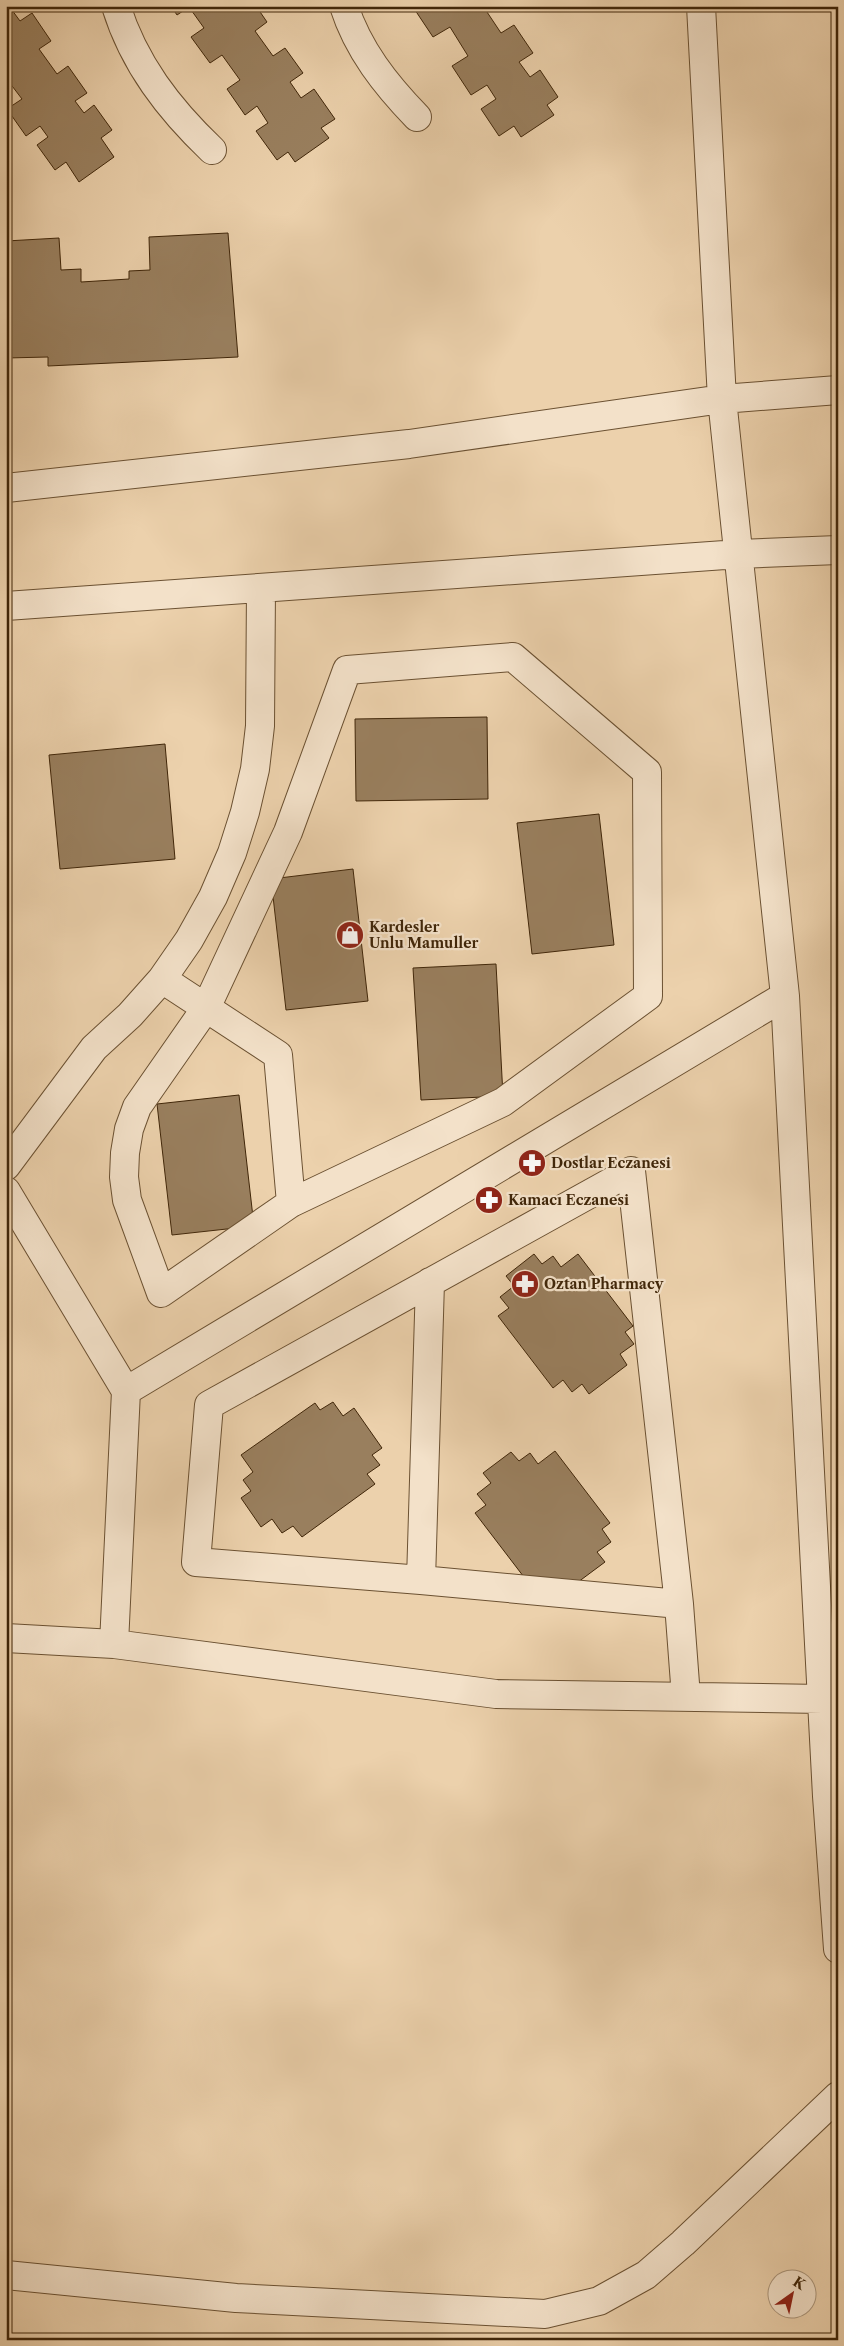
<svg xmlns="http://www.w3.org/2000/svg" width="844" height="2346" viewBox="0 0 844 2346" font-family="'Libre Caslon Text',serif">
  <rect width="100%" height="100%" fill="#ecd1ac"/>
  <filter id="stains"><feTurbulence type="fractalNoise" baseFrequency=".004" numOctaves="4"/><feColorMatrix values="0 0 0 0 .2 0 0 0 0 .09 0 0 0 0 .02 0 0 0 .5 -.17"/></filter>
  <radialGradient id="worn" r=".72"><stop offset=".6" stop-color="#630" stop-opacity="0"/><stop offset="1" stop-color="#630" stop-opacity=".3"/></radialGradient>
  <!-- building -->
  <path fill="#997f5e" stroke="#402609" d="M 6,6 L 9,6 L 20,21 L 32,13 L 51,41 L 39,49 L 57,74 L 68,66 L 87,93 L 75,101 L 84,113 L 94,105 L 112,130 L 101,138 L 114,157 L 79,182 L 66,162 L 55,170 L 37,145 L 48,137 L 40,126 L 26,136 L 7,109 L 22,99 L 6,78 Z
    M 171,6 L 256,6 L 267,22 L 255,31 L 273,56 L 285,48 L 303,73 L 290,82 L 301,98 L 314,89 L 335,119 L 321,128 L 329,138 L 295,162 L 288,152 L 277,160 L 256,131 L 268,123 L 257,106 L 245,115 L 227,89 L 240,80 L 222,55 L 210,63 L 191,37 L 204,28 L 189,7 L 177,15 Z
    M 421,6 L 483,6 L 501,33 L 514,25 L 533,53 L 519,62 L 530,77 L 540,70 L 558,97 L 547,105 L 554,115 L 521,137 L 514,126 L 499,136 L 481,109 L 496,99 L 487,85 L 471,95 L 452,66 L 468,56 L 450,27 L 433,37 L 415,10 Z
    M 228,233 L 238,357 L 48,366 L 48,357 L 6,358 L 6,241 L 59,238 L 61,270 L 81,269 L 81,282 L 129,279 L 129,271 L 150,270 L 149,237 Z
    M 487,717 L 488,799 L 356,801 L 355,719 Z
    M 165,744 L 175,859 L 60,869 L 49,755 Z
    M 599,814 L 614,945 L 532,954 L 517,823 Z
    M 353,869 L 368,1001 L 286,1010 L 271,879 Z
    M 496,964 L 503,1096 L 421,1100 L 413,968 Z
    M 239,1095 L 254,1226 L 172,1235 L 157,1104 Z
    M 534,1254 L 542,1264 L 553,1256 L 561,1267 L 578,1254 L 633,1326 L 625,1332 L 634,1344 L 620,1354 L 627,1365 L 589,1394 L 582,1384 L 572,1392 L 563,1380 L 553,1388 L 498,1316 L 509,1308 L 500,1297 L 514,1286 L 506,1276 Z
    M 333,1402 L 343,1416 L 354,1408 L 382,1448 L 372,1455 L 380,1465 L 367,1474 L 375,1484 L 302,1537 L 293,1526 L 282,1533 L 272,1519 L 261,1527 L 241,1498 L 251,1491 L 243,1480 L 253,1472 L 241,1455 L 315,1403 L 320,1410 Z
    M 555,1451 L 610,1523 L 602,1529 L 611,1542 L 597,1552 L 605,1562 L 566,1591 L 530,1585 L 475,1513 L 486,1505 L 477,1494 L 491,1483 L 483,1473 L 511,1452 L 519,1461 L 530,1453 L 538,1464 Z"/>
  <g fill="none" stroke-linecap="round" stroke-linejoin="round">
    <defs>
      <path id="minor" d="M 116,6 C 134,64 169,109 212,150
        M 344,6 C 358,50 386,85 417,117
        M 701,6 L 722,399 L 785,996 L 827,1796 L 838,1949
        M 6,488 L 409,444 L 722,399 L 838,390
        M 6,606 L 739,554 L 838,550
        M 513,657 L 647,772 L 648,996 L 503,1102 L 291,1203 L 161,1293 L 127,1200 L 124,1177 L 125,1153 L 129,1129 L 137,1107 L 206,1008 L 288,832 L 347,670 Z
        M 162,979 L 278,1055 L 291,1203
        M 6,1166 L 94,1048 L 130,1015 L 162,979 L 189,940 L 213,897 L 232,853 L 245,812 L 255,769 L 260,726 L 261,588
        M 6,1191 L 126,1391 L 114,1644
        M 126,1391 L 785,996
        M 421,1580 L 430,1282
        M 679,1604 L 421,1580 L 196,1562 L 209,1405 L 631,1171 L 679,1604 L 686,1697
        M 6,1638 L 114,1644 L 496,1694 L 822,1699
        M 6,2275 L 236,2298 L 545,2314 L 599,2301 L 646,2275 L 683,2243 L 838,2096"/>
    </defs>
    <!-- minor casing -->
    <use href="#minor" stroke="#6b5132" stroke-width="30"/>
    <!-- minor -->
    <use href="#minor" stroke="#f3e1c9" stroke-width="28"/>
  </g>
  <!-- icons -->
  <defs>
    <symbol id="shop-disc" viewBox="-11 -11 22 22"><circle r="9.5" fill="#8f2418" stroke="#f3e1c9"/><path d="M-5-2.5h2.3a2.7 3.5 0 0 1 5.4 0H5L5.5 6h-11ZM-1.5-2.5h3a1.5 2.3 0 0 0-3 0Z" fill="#fff"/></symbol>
    <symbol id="pharmacy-disc" viewBox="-11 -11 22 22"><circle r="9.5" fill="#8f2418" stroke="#f3e1c9"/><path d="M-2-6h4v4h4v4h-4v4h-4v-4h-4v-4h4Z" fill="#fff"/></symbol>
  </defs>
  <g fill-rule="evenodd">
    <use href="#shop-disc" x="334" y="919" width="32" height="32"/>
    <use href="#pharmacy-disc" x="516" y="1147" width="32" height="32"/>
    <use href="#pharmacy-disc" x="473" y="1184" width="32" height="32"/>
    <use href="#pharmacy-disc" x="509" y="1268" width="32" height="32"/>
  </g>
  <g text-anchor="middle" stroke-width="4.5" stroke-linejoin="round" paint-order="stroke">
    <!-- poi labels -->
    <g font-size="14" font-weight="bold" fill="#402609" stroke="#f3e1c9" text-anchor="start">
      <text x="369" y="932">Kardesler<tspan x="369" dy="16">Unlu Mamuller</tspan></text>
      <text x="551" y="1168">Dostlar Eczanesi</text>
      <text x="508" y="1205">Kamacı Eczanesi</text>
      <text x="544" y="1289">Oztan Pharmacy</text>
    </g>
  </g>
  <!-- margin -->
  <rect width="844" height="2346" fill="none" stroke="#ecd1ac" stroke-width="25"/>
  <rect x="8" y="8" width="829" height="2331" fill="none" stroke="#402609" stroke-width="2.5"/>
  <rect x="12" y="12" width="819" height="2321" fill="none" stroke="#402609"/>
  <!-- north arrow -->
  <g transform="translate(792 2294) rotate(33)"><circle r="24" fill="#f3e1c9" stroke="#ab967c"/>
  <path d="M0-4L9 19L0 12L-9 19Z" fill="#8f2418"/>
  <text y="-8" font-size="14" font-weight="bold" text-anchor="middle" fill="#402609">K</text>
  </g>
  <rect width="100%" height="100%" filter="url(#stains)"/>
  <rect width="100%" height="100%" fill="url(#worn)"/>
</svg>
